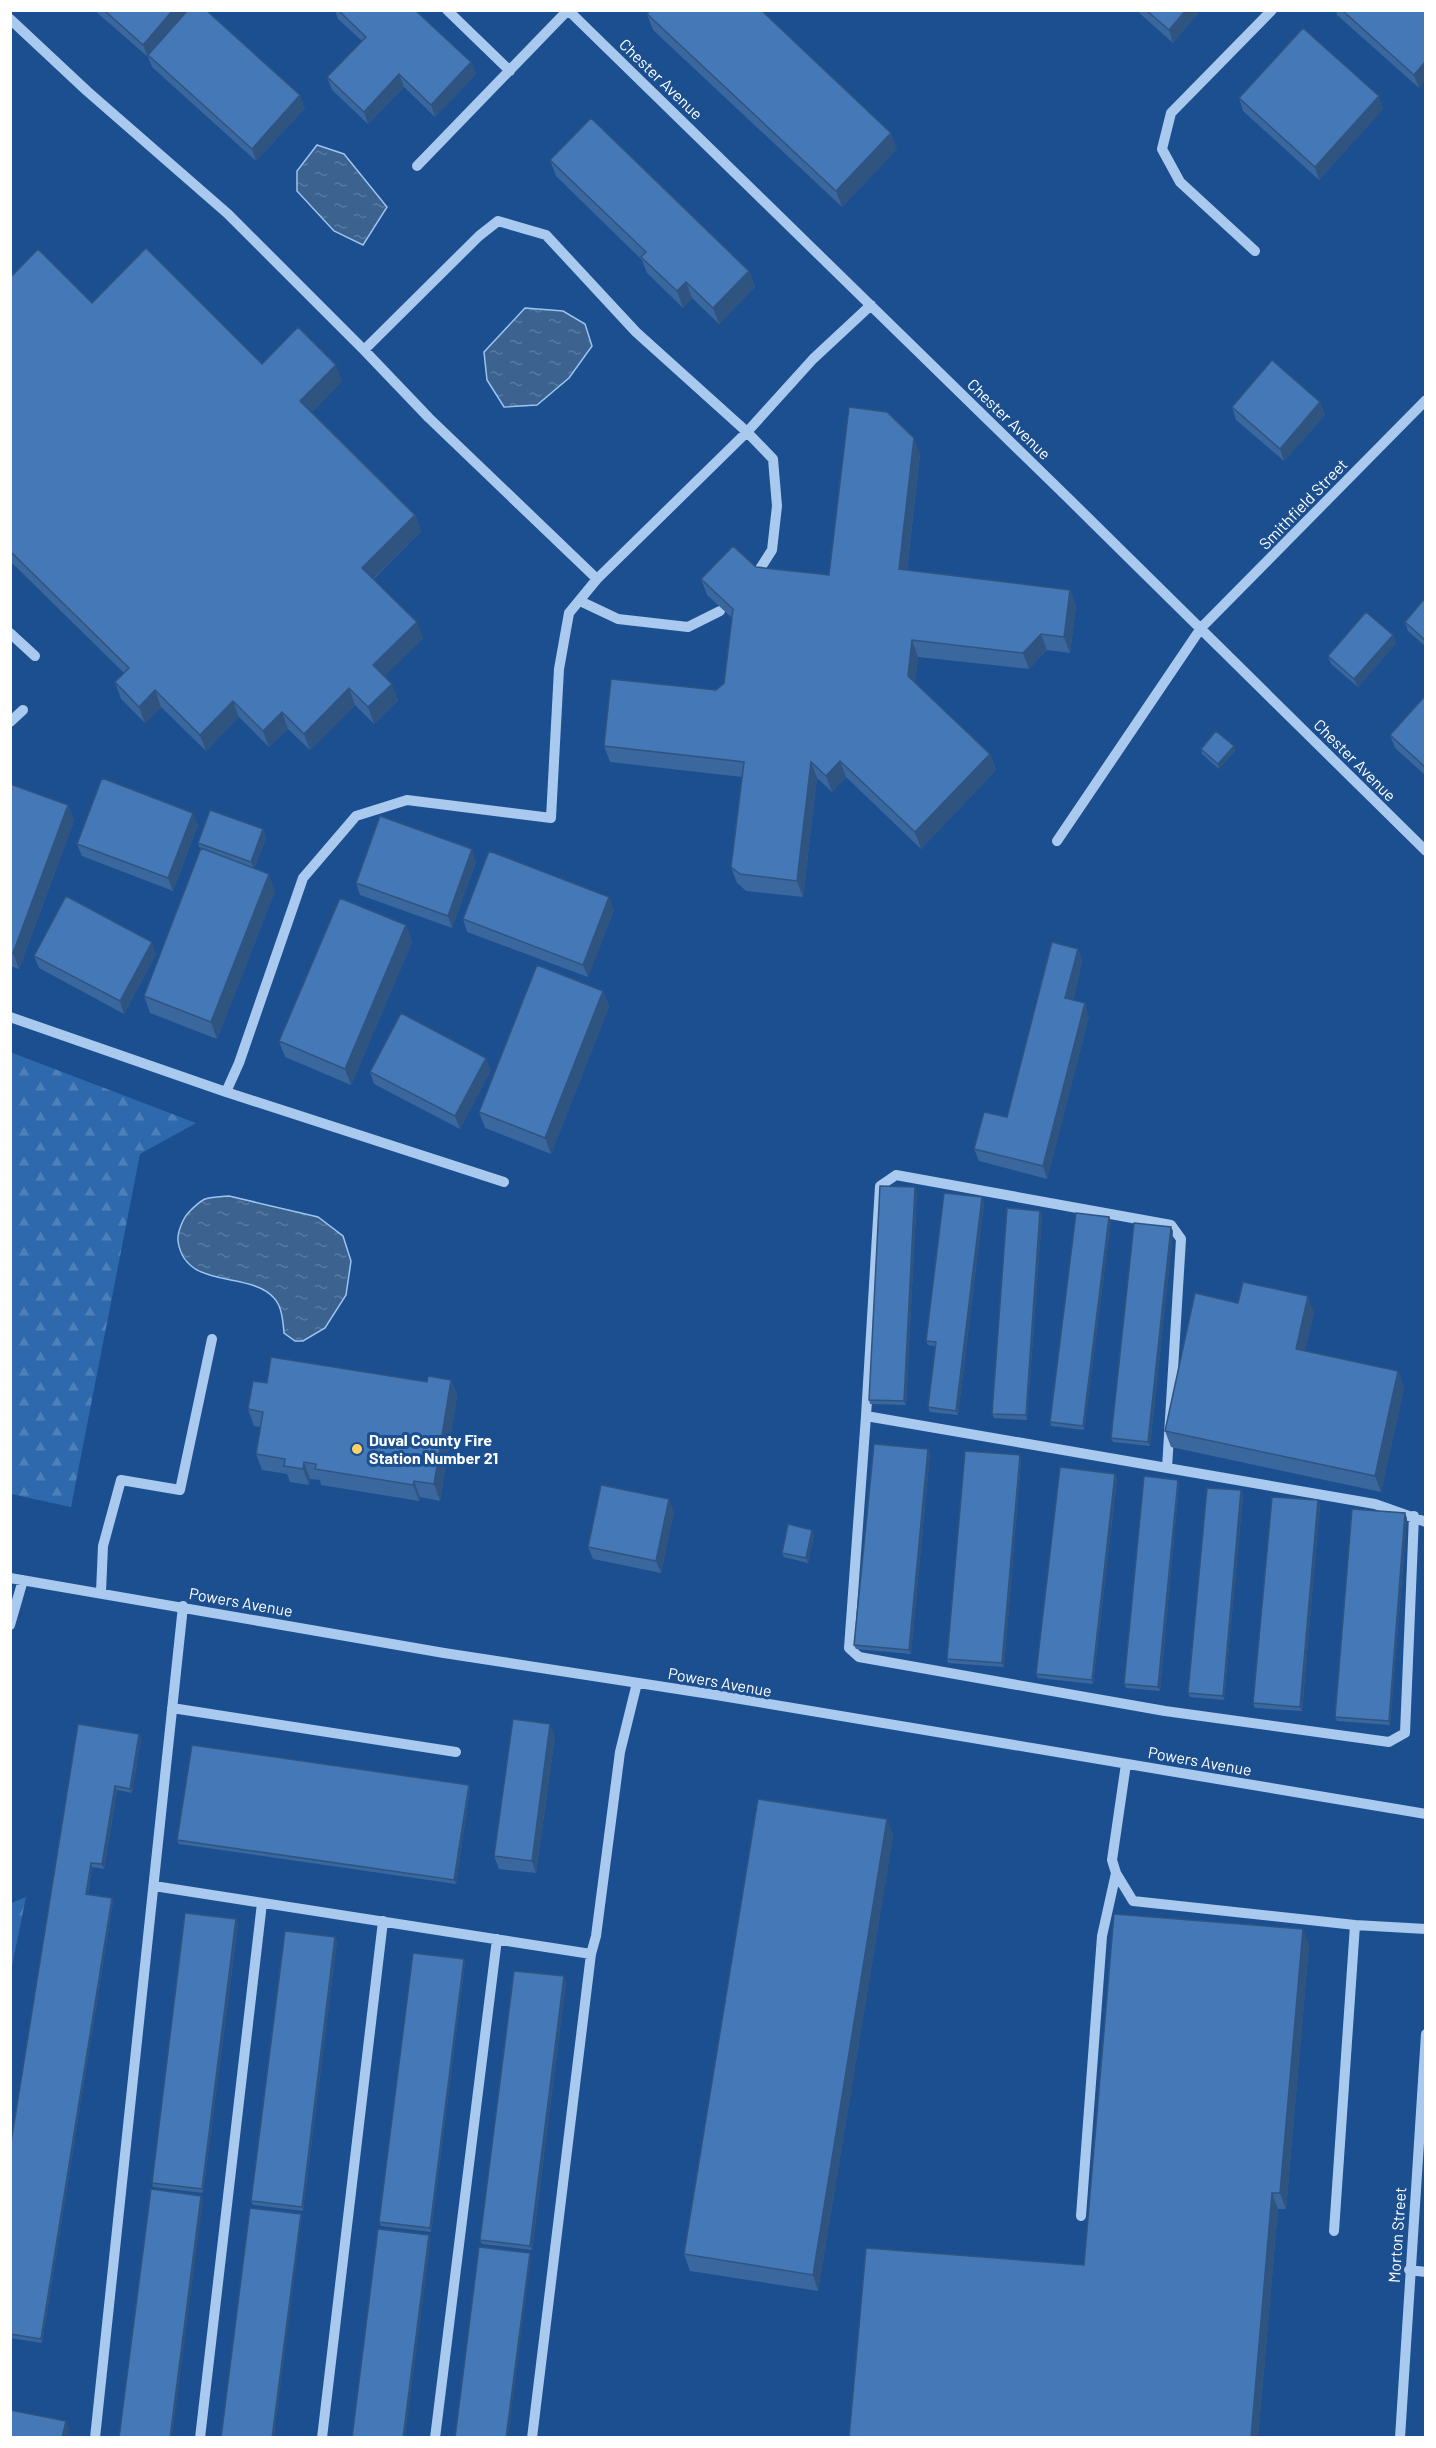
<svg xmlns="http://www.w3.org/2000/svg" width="1436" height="2448" viewBox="0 0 1436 2448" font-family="Barlow,sans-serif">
  <defs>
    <pattern id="forest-firs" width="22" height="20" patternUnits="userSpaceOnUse" patternTransform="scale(1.5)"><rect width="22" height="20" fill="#2e69ad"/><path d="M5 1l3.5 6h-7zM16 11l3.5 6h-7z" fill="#4d80b9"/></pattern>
    <pattern id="water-ripples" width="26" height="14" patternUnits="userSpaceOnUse" patternTransform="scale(1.5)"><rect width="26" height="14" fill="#3c6290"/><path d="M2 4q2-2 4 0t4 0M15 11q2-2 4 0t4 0" fill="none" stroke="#597aa1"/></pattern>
  </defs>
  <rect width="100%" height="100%" fill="#1b4f8f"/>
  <!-- forest -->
  <path fill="url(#forest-firs)" d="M 10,1052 L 196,1123 L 140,1154 L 71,1507 L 11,1494 Z
    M 26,1897 L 11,1971 L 11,1903 Z"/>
  <!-- water -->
  <path fill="url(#water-ripples)" stroke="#9cc4f0" stroke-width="1.5" d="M 317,145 L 344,154 L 387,207 L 363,245 L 334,231 L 297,191 L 297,171 Z
    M 525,308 L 563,311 L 585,324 L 592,346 L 569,378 L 537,405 L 504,407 L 487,380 L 484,352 Z
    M 229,1196 L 318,1217 L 343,1236 L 351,1261 L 346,1295 L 325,1328 L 303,1341 L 295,1341 L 284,1333 C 283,1322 282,1306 274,1298 C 250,1270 185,1291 178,1241 C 177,1233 183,1218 189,1212 C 206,1195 206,1198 229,1196 Z"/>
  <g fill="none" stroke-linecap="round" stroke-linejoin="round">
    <!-- minor -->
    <path stroke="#a9c9ee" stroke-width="10" d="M 447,10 L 510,71
      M 568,10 L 1066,496 L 1426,851
      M 10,19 L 87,91 L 228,214 L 364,350 L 429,418 L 597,579 L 569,613 L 559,669 L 551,818 L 407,800 L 356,816 L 303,878 L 239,1063 L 226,1092 L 10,1017
      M 417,166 L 568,10
      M 1255,251 L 1180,182 L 1162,149 L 1171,113 L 1272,10
      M 364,350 L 479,236 L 498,221 L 546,235 L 636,332 L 747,432 L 597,579
      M 756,575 L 772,550 L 777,506 L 773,459 L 747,432 L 813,359 L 871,305
      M 580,601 L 618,619 L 688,627 L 720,611
      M 10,633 L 35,656
      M 10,722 L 23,710
      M 1057,841 L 1201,628 L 1426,400
      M 226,1092 L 504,1182
      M 866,1416 L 880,1186 L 896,1175 L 1171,1225 L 1181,1239 L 1167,1468
      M 1414,1516 L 1405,1733 L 1389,1742 L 1165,1711 L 859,1657 L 849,1648 L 866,1416 L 1375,1504 L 1426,1522
      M 10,1578 L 444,1653 L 710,1694 L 1426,1814
      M 101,1592 L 103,1546 L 121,1480 L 180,1490 L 212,1339
      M 10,1625 L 23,1580
      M 172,1708 L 456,1752
      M 1126,1764 L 1112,1860 L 1116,1873 L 1133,1901 L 1355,1925 L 1426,1929
      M 154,1886 L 591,1954 L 532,2438
      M 591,1954 L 596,1936 L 620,1752 L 637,1683
      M 1081,2216 L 1102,1936 L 1116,1873
      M 1334,2231 L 1355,1925
      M 1409,2270 L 1426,2272
      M 95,2438 L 183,1606
      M 200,2438 L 262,1903
      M 322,2438 L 383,1921
      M 435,2438 L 497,1939
      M 1400,2438 L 1426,2034"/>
  </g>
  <!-- wall -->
  <path fill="#3a679d" d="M 94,10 L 206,10 L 305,108 L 256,161 L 152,67 L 148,57 Z
    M 335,10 L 338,10 L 471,62 L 476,74 L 435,117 L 404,87 L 368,124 L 332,90 L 327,77 L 362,41 L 338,19 Z
    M 1136,10 L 1201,10 L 1173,43 Z
    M 1336,10 L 1425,10 L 1419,88 L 1337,15 Z
    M 647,14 L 897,149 L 842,207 L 653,30 Z
    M 1239,98 L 1383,109 L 1319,180 L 1243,111 Z
    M 550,160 L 749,271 L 755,287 L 719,324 L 692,298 L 683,308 L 647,273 L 642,260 L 556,176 Z
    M 10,278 L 92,303 L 262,364 L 342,381 L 312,412 L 415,515 L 421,531 L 374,579 L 423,638 L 384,676 L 398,700 L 374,724 L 355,705 L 310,750 L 288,729 L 269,747 L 239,717 L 206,751 L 161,707 L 145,723 L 121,699 L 115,682 L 124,673 L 10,561 Z
    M 1320,402 L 1325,415 L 1284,461 L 1236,420 L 1232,407 Z
    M 920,454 L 907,570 L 1070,590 L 1076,606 L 1070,653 L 1047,650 L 1029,669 L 918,657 L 915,682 L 990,754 L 996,770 L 921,849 L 846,777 L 832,792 L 817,778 L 803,897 L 746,891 L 737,883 L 731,867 L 742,777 L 610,762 L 604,746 L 716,690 L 724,683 L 732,618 L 707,595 L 701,579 L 756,567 L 829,575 Z
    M 1425,598 L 1425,646 L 1408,631 L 1405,622 Z
    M 1393,635 L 1396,643 L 1358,687 L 1331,664 L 1328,656 Z
    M 1425,696 L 1425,775 L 1395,748 L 1390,735 Z
    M 1234,746 L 1235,751 L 1219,769 L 1202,754 L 1201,749 Z
    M 10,784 L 68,805 L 74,821 L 19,969 L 10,966 Z
    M 198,825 L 173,891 L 82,856 L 77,844 Z
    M 263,829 L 266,838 L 254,869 L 275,891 L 217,1039 L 150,1013 L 144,996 L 201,851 L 198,843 Z
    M 476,862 L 452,928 L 360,895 L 356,883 Z
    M 614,910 L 588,977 L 467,932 L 463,919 Z
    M 406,925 L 412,942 L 351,1085 L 285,1057 L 279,1041 Z
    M 1078,949 L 1082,961 L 1073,1000 L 1089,1016 L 1047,1179 L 979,1161 L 974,1149 L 1007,1117 Z
    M 156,954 L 124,1014 L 39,968 L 34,956 Z
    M 603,991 L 609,1007 L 551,1154 L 485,1128 L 479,1112 Z
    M 491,1070 L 460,1129 L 374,1084 L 370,1072 Z
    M 917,1192 L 906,1405 L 870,1404 L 869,1400 Z
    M 984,1202 L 958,1415 L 930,1412 L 928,1407 L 935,1346 L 928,1345 L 926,1341 Z
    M 1042,1215 L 1027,1420 L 994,1418 L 992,1414 Z
    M 1109,1217 L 1111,1221 L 1084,1430 L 1051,1426 L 1050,1422 Z
    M 1173,1231 L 1150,1446 L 1113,1442 L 1111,1438 Z
    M 1238,1303 L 1314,1312 L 1305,1351 L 1398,1371 L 1404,1388 L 1381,1492 L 1171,1447 L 1165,1431 Z
    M 451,1380 L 457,1396 L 440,1501 L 420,1497 L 419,1501 L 321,1485 L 320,1480 L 310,1479 L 309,1485 L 290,1482 L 287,1474 L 262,1470 L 256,1454 L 261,1427 L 254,1426 L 248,1409 L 267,1383 L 427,1382 Z
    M 928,1449 L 930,1453 L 911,1654 L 856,1649 L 854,1645 Z
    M 1021,1460 L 1004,1667 L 948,1663 L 947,1659 Z
    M 1115,1474 L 1117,1478 L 1093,1684 L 1038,1678 L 1036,1674 Z
    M 1179,1484 L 1160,1691 L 1126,1688 L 1124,1684 Z
    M 1241,1490 L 1243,1495 L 1224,1700 L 1190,1697 L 1188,1693 Z
    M 1320,1504 L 1302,1711 L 1255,1708 L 1253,1703 Z
    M 674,1511 L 661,1573 L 593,1559 L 588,1547 Z
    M 1407,1518 L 1390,1725 L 1337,1721 L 1335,1717 Z
    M 814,1534 L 808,1563 L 784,1557 L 782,1553 Z
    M 78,1724 L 141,1738 L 132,1793 L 117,1790 L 104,1869 L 92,1867 L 88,1894 L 112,1898 L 113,1902 L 42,2343 L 10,2338 L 10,2149 Z
    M 555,1736 L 536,1873 L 499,1869 L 494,1856 Z
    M 469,1785 L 470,1789 L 456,1884 L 179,1844 L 177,1840 Z
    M 887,1819 L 893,1836 L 818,2291 L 690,2271 L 684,2254 Z
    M 236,1919 L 238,1924 L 203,2193 L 153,2187 L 152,2183 Z
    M 337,1941 L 303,2211 L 253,2205 L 251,2201 Z
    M 1309,1945 L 1286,2209 L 1278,2209 L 1258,2438 L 849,2438 L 1084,2265 Z
    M 465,1963 L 431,2232 L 381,2226 L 379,2222 Z
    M 566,1981 L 532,2250 L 482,2244 L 480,2240 Z"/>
  <!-- shaded-wall -->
  <path fill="#305480" d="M 173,10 L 188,10 L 148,55 L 148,57 L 143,45 Z
    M 1186,10 L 1201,10 L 1173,43 L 1169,30 Z
    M 471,62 L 476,74 L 435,117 L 431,105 Z
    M 1425,62 L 1425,80 L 1419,88 L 1414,75 Z
    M 399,74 L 404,87 L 368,124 L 364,112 Z
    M 300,95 L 305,108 L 256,161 L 252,149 Z
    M 1379,96 L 1383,109 L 1319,180 L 1315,167 Z
    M 891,133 L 897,149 L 842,207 L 836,191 Z
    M 749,271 L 755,287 L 719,324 L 713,308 Z
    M 686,282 L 692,298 L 683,308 L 677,291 Z
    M 336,365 L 342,381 L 306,418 L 300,401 Z
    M 1320,402 L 1325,415 L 1284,461 L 1280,449 Z
    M 914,438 L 920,454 L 905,585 L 899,569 Z
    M 415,515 L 421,531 L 368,584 L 362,568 Z
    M 1070,590 L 1076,606 L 1070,653 L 1064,637 Z
    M 417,622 L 423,638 L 379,682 L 373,665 Z
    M 1041,634 L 1047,650 L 1029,669 L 1023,653 Z
    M 1393,635 L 1396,643 L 1358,687 L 1354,679 Z
    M 912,640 L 918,657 L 914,692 L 908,676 Z
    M 392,684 L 398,700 L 374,724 L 368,707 Z
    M 349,688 L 355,705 L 310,750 L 304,734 Z
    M 155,690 L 161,707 L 145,723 L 139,707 Z
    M 233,701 L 239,717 L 206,751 L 200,735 Z
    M 282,712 L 288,729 L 269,747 L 263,731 Z
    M 1234,746 L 1235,751 L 1219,769 L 1218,764 Z
    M 990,754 L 996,770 L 921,849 L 915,832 Z
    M 840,761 L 846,777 L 832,792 L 826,776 Z
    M 811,762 L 817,778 L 803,897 L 797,881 Z
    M 68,805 L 74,821 L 19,969 L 13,953 Z
    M 193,813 L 198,825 L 173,891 L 168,878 Z
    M 263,829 L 266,838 L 254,870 L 251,862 Z
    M 472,849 L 476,862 L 452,928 L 448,916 Z
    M 269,874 L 275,891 L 217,1039 L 211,1022 Z
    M 609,897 L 614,910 L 588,977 L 583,965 Z
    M 406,925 L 412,942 L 351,1085 L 345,1069 Z
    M 152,942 L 156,954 L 124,1014 L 120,1001 Z
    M 1078,949 L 1082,961 L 1070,1011 L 1065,998 Z
    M 603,991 L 609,1007 L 551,1154 L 545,1138 Z
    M 1085,1003 L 1089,1016 L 1047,1179 L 1043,1166 Z
    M 486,1058 L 491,1070 L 460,1129 L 455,1116 Z
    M 915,1187 L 917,1192 L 906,1405 L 904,1401 Z
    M 982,1197 L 984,1202 L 958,1415 L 956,1411 Z
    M 1040,1211 L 1042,1215 L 1027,1420 L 1026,1415 Z
    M 1109,1217 L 1111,1221 L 1084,1430 L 1083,1426 Z
    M 1171,1227 L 1173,1231 L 1150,1446 L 1148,1442 Z
    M 1308,1296 L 1314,1312 L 1302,1365 L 1296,1349 Z
    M 1398,1371 L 1404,1388 L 1381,1492 L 1375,1476 Z
    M 451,1380 L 457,1396 L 440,1501 L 434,1484 Z
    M 928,1449 L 930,1453 L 911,1654 L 909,1650 Z
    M 1020,1455 L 1021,1460 L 1004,1667 L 1002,1663 Z
    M 304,1462 L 310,1479 L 309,1485 L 303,1469 Z
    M 1115,1474 L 1117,1478 L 1093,1684 L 1092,1680 Z
    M 1178,1480 L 1179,1484 L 1160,1691 L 1158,1687 Z
    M 414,1481 L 420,1497 L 419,1501 L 413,1485 Z
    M 1241,1490 L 1243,1495 L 1224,1700 L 1223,1696 Z
    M 669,1499 L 674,1511 L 661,1573 L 656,1561 Z
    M 1318,1500 L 1320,1504 L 1302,1711 L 1300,1707 Z
    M 1405,1513 L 1407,1518 L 1390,1725 L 1389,1721 Z
    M 812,1530 L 814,1534 L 808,1563 L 806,1558 Z
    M 550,1724 L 555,1736 L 536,1873 L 532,1861 Z
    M 139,1734 L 141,1738 L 132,1793 L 130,1789 Z
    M 469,1785 L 470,1789 L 456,1884 L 454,1880 Z
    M 115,1786 L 117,1790 L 104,1869 L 102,1864 Z
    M 887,1819 L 893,1836 L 818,2291 L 813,2275 Z
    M 91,1863 L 92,1867 L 87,1898 L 86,1894 Z
    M 112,1898 L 113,1902 L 42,2343 L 41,2339 Z
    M 236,1919 L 238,1924 L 203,2193 L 202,2189 Z
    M 1303,1929 L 1309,1945 L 1286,2209 L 1280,2193 Z
    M 335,1937 L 337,1941 L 303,2211 L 302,2207 Z
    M 464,1959 L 465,1963 L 431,2232 L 430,2228 Z
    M 564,1976 L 566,1981 L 532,2250 L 530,2246 Z
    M 1272,2193 L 1278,2209 L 1258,2438 L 1251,2438 Z
    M 201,2196 L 203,2200 L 172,2438 L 170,2438 Z
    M 301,2214 L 302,2218 L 274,2438 L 272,2438 Z
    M 429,2235 L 431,2239 L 405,2438 L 403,2438 Z
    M 530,2253 L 531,2257 L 508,2438 L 506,2438 Z
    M 66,2421 L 69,2430 L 67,2438 L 62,2438 Z"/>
  <!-- building -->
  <path fill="#4478b7" stroke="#305480" stroke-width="1.5" d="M 104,10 L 173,10 L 143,45 Z
    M 188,10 L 206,10 L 300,95 L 252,149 L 148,55 Z
    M 338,10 L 415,10 L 471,62 L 431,105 L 399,74 L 364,112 L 327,77 L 366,37 Z
    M 650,10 L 761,10 L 891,133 L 836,191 L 647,14 Z
    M 1146,10 L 1186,10 L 1169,30 Z
    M 1342,10 L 1425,10 L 1425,62 L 1414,75 Z
    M 1303,28 L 1379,96 L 1315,167 L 1239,98 Z
    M 591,118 L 749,271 L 713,308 L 686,282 L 677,291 L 641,257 L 646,252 L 550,160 Z
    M 146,248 L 262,364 L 298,327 L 336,365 L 300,401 L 415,515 L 362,568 L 417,622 L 373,665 L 392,684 L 368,707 L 349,688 L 304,734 L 282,712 L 263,731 L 233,701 L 200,735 L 155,690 L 139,707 L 115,682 L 129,668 L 10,551 L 10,278 L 38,249 L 92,303 Z
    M 1272,360 L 1320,402 L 1280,449 L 1232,407 Z
    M 849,407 L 887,412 L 914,438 L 899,569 L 1070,590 L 1064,637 L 1041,634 L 1023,653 L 912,640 L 908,676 L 990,754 L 915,832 L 840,761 L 826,776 L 811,762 L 797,881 L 740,874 L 731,867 L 744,762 L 604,746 L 611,679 L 716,690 L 724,683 L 733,609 L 701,579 L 733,546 L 756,567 L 829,575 Z
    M 1425,598 L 1425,640 L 1405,622 Z
    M 1366,612 L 1393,635 L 1354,679 L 1328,656 Z
    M 1425,696 L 1425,767 L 1390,735 Z
    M 1216,731 L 1234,746 L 1218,764 L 1201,749 Z
    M 102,778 L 193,813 L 168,878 L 77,844 Z
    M 10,784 L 68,805 L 13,953 L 10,952 Z
    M 210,810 L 263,829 L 251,862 L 198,843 Z
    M 380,816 L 472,849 L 448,916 L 356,883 Z
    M 201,848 L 269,874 L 211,1022 L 144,996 Z
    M 489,851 L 609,897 L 583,965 L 463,919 Z
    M 66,896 L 152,942 L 120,1001 L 34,956 Z
    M 340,898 L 406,925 L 345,1069 L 279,1041 Z
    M 1052,942 L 1078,949 L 1065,998 L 1085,1003 L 1043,1166 L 974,1149 L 984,1112 L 1007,1117 Z
    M 537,965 L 603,991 L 545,1138 L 479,1112 Z
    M 401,1013 L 486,1058 L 455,1116 L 370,1072 Z
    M 880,1186 L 915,1187 L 904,1401 L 869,1400 Z
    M 944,1193 L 982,1197 L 956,1411 L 928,1407 L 936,1342 L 926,1341 Z
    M 1007,1208 L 1040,1211 L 1026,1415 L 992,1414 Z
    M 1076,1213 L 1109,1217 L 1083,1426 L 1050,1422 Z
    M 1134,1223 L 1171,1227 L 1148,1442 L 1111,1438 Z
    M 1243,1282 L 1308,1296 L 1296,1349 L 1398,1371 L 1375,1476 L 1165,1431 L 1195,1293 L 1238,1303 Z
    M 271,1357 L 427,1382 L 428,1376 L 451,1380 L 434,1484 L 414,1481 L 413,1485 L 315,1469 L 316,1464 L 304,1462 L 303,1469 L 284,1466 L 285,1459 L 256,1454 L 263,1412 L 248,1409 L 253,1381 L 267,1383 Z
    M 874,1444 L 928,1449 L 909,1650 L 854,1645 Z
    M 965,1451 L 1020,1455 L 1002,1663 L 947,1659 Z
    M 1060,1467 L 1115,1474 L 1092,1680 L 1036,1674 Z
    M 1144,1476 L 1178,1480 L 1158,1687 L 1124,1684 Z
    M 601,1485 L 669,1499 L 656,1561 L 588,1547 Z
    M 1207,1488 L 1241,1490 L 1223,1696 L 1188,1693 Z
    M 1272,1497 L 1318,1500 L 1300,1707 L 1253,1703 Z
    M 1352,1509 L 1405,1513 L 1389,1721 L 1335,1717 Z
    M 788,1524 L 812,1530 L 806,1558 L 782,1553 Z
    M 513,1719 L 550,1724 L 532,1861 L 494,1856 Z
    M 78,1724 L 139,1734 L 130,1789 L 115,1786 L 102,1864 L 91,1863 L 86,1894 L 112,1898 L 41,2339 L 10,2334 L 10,2149 Z
    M 192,1745 L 469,1785 L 454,1880 L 177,1840 Z
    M 758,1799 L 887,1819 L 813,2275 L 684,2254 Z
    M 185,1913 L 236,1919 L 202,2189 L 152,2183 Z
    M 1114,1914 L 1303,1929 L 1280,2193 L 1272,2193 L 1251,2438 L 849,2438 L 866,2248 L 1084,2265 Z
    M 285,1931 L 335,1937 L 302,2207 L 251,2201 Z
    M 413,1953 L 464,1959 L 430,2228 L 379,2222 Z
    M 514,1971 L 564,1976 L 530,2246 L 480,2240 Z
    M 151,2189 L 201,2196 L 170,2438 L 119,2438 Z
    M 250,2208 L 301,2214 L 272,2438 L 221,2438 Z
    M 378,2229 L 429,2235 L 403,2438 L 352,2438 Z
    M 479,2247 L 530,2253 L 506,2438 L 455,2438 Z
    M 10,2410 L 66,2421 L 62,2438 L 15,2438 L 10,2437 Z"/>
  <!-- markers -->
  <circle fill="#ffd166" stroke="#1b4f8f" stroke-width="2" cx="357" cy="1449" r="6"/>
  <g text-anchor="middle" stroke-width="6" stroke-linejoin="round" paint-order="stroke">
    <!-- street labels -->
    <g font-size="16" fill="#fff" stroke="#1b4f8f">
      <text transform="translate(661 79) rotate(44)" y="6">Chester Avenue</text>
      <text transform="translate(1009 419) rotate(44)" y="6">Chester Avenue</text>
      <text transform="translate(1303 504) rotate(-46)" y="6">Smithfield Street</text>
      <text transform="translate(1355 760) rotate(45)" y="6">Chester Avenue</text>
      <text transform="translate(241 1602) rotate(10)" y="6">Powers Avenue</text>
      <text transform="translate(720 1682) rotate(10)" y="6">Powers Avenue</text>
      <text transform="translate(1200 1761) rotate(10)" y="6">Powers Avenue</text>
      <text transform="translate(1397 2235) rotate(-86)" y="6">Morton Street</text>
    </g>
    <!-- poi labels -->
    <g font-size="16" font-weight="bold" fill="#fff" stroke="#1b4f8f" text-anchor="start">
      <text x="369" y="1446">Duval County Fire<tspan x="369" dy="18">Station Number 21</tspan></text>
    </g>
  </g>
  <!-- border -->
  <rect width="1436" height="2448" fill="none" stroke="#ffffff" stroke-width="24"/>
</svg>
